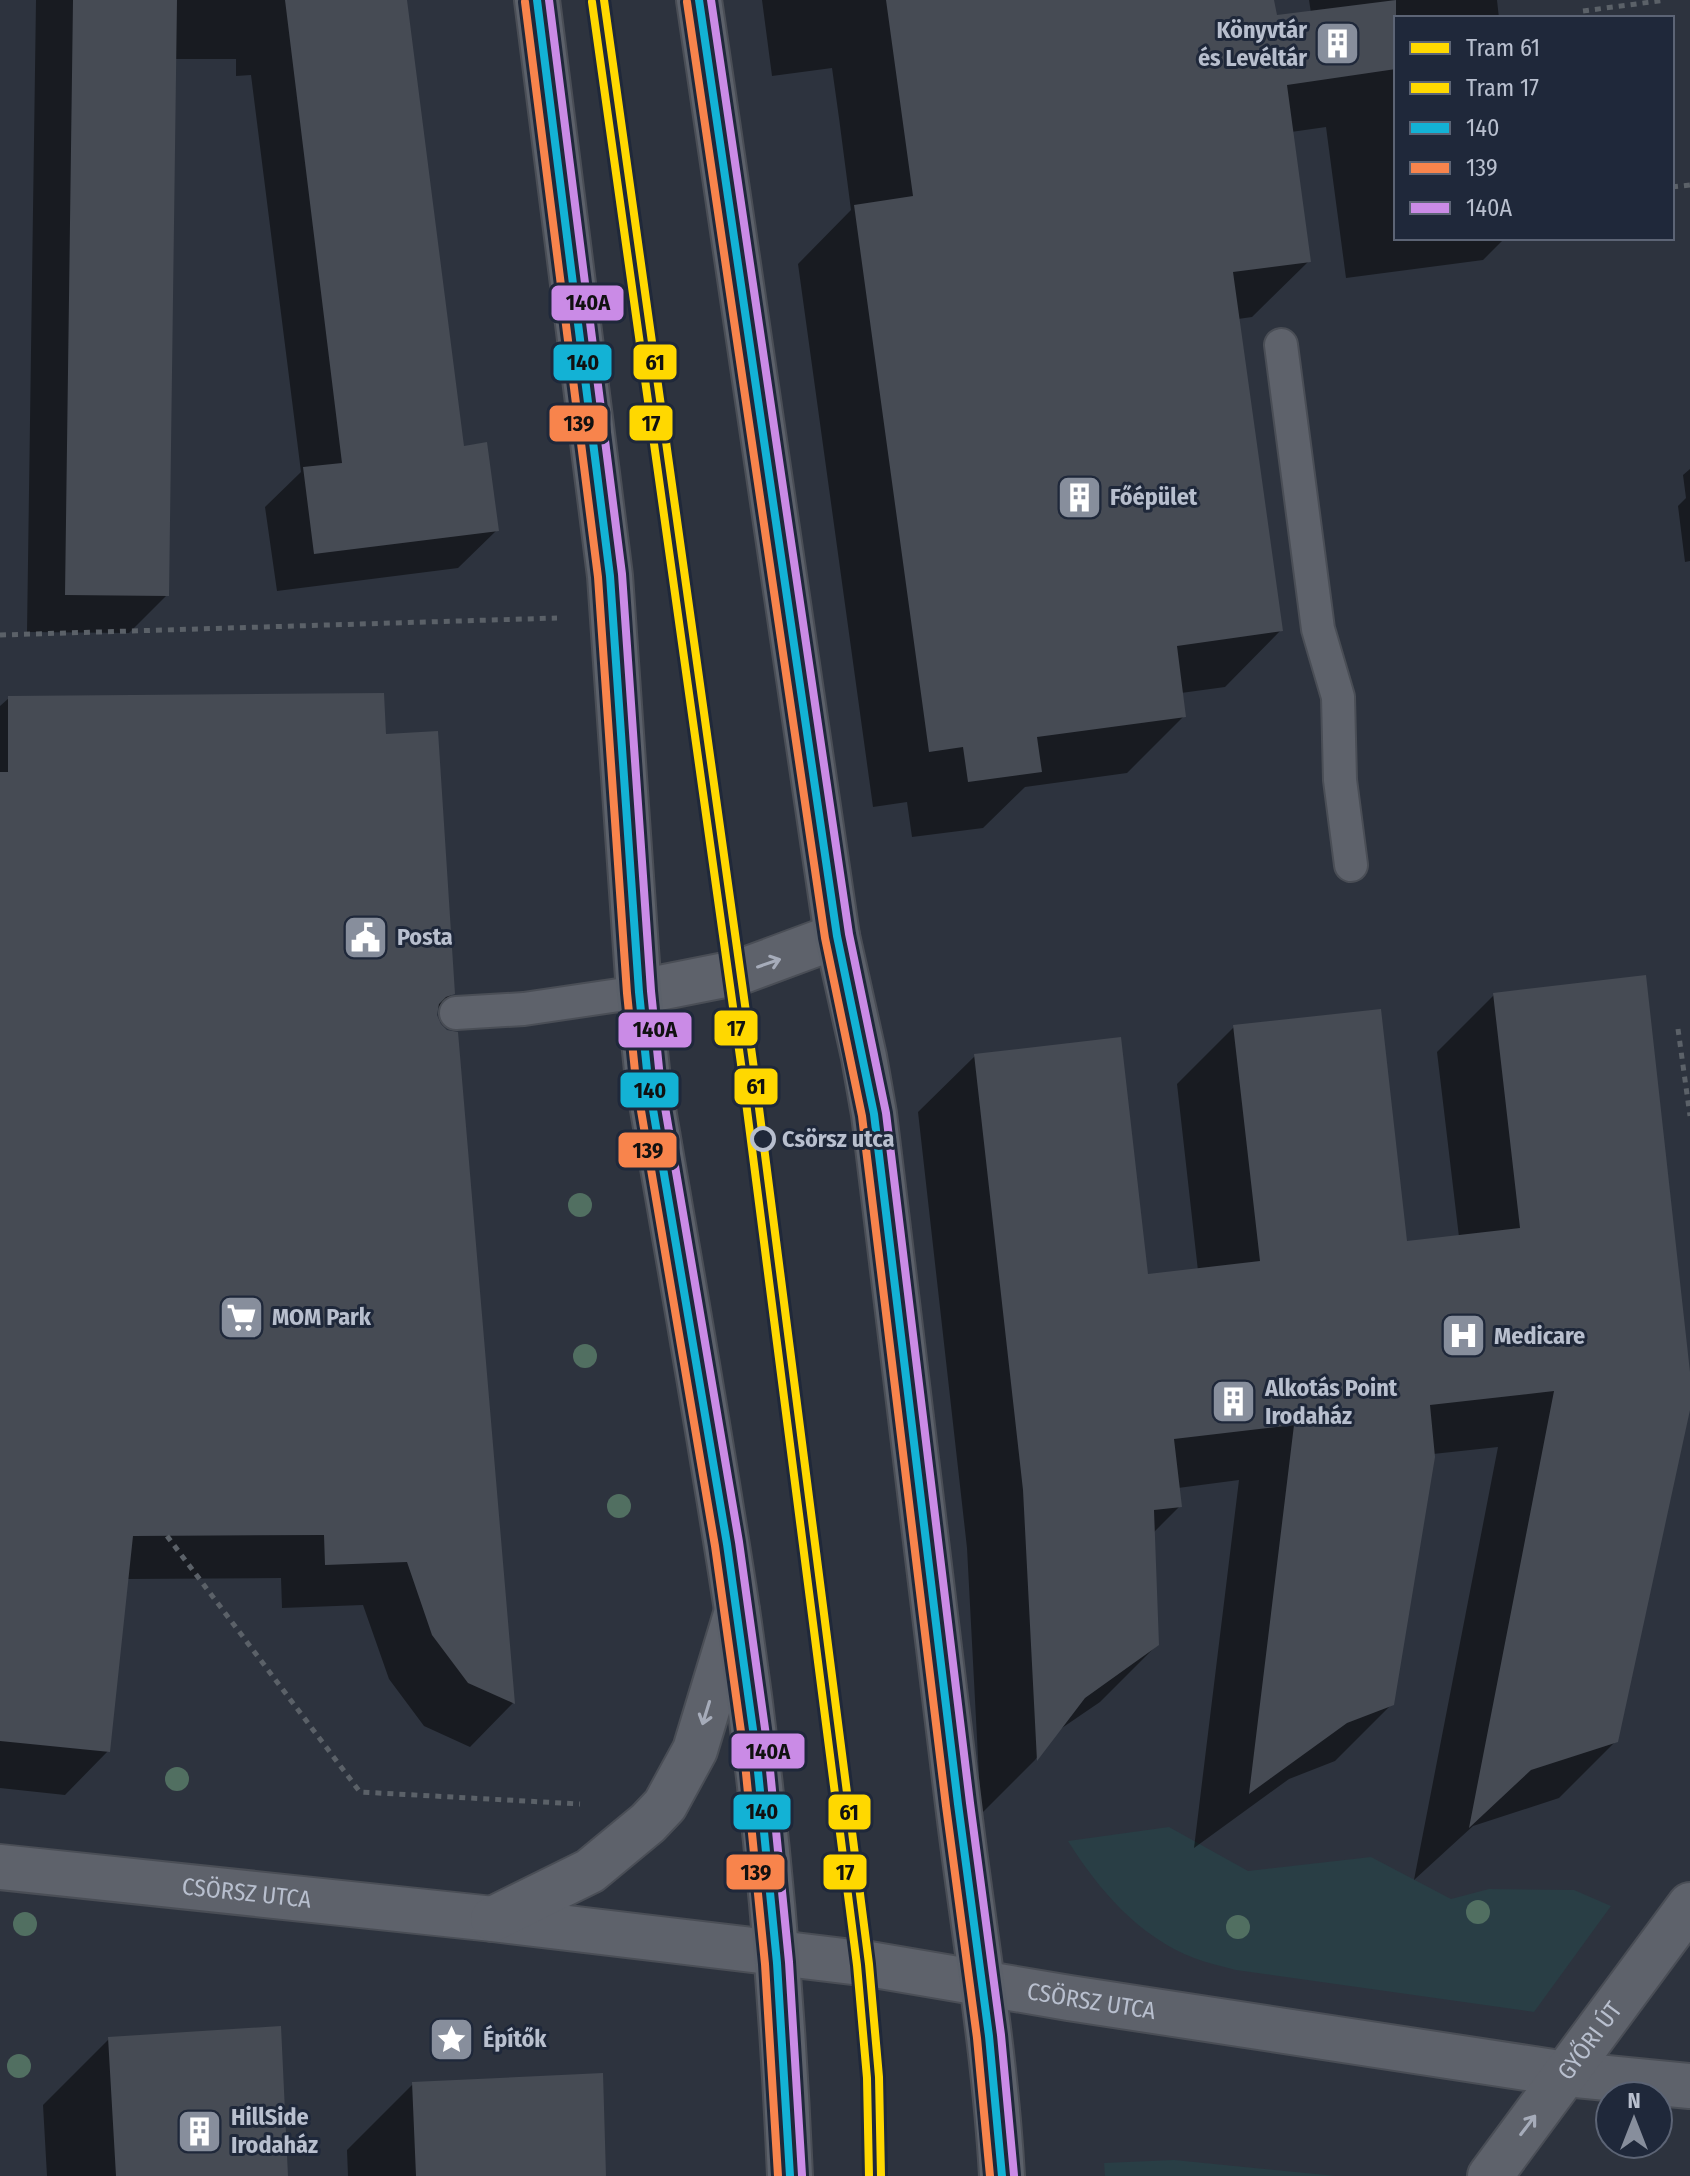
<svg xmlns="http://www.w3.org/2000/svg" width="1690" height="2176" viewBox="0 0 1690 2176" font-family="'Fira Sans Condensed',sans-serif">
  <rect width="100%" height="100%" fill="#2d333e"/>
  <!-- green -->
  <path fill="#293e45" d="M 1169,1827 L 1248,1871 L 1371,1857 L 1451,1899 L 1489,1889 L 1574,1890 L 1611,1906 L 1534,2012 L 1236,1970 C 1222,1966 1207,1963 1194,1958 C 1139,1937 1098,1889 1068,1841 Z
    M 1174,2160 L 1336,2176 L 1105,2176 L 1104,2163 Z"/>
  <!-- shadow -->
  <path fill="#0007" d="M 36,0 L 405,0 L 462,448 L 497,530 L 458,568 L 277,591 L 265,507 L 301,472 L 251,75 L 236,76 L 236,59 L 174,59 L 167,595 L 129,633 L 27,632 Z
    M 762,0 L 1272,0 L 1275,18 L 1311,13 L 1309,0 L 1497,0 L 1499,18 L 1396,18 L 1396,238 L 1505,238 L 1483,260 L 1346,278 L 1326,127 L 1291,132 L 1309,261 L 1252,317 L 1238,319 L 1281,630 L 1225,687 L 1181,693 L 1184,716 L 1127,773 L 1025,787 L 983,828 L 912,837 L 907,802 L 873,807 L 798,264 L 851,210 L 839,118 L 832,68 L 772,76 Z
    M 1690,469 L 1690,561 L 1685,562 L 1678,506 L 1686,498 L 1683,475 Z
    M 9,698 L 385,736 L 453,993 L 436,1010 L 513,1703 L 470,1747 L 424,1726 L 389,1679 L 363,1605 L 282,1608 L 281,1578 L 127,1579 L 108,1751 L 65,1795 L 0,1788 L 0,706 Z
    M 1494,995 L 1690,1391 L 1690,1401 L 1616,1741 L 1559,1798 L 1473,1826 L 1414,1880 L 1498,1447 L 1433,1454 L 1392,1704 L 1335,1761 L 1289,1779 L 1194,1848 L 1239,1480 L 1178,1488 L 1180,1506 L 1153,1533 L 1157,1645 L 1100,1702 L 1056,1732 L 1035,1760 L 981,1814 L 967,1548 L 918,1112 L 975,1056 L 1147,1276 L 1198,1271 L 1177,1084 L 1234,1027 L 1406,1244 L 1459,1237 L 1437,1052 Z
    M 109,2039 L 286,2176 L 47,2176 L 43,2105 Z
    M 413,2084 L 604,2176 L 348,2176 L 347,2150 Z"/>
  <!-- building -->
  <path fill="#464b54" d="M 73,0 L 177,0 L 169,596 L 65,595 Z
    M 285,0 L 407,0 L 464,446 L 487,442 L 499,531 L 314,554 L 303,467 L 342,463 Z
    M 886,0 L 1274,0 L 1277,15 L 1396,0 L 1396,69 L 1287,85 L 1311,262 L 1233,272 L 1283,631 L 1177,646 L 1186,717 L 1037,737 L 1042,772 L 968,782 L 963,747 L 929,752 L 854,205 L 913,196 Z
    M 384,693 L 386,734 L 438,731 L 455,994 L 446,997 L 439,1004 L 437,1015 L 441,1024 L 447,1030 L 458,1032 L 515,1704 L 468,1683 L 432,1635 L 407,1562 L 325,1565 L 324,1535 L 133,1536 L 110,1752 L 0,1741 L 0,772 L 8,772 L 8,696 Z
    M 1646,975 L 1690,1372 L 1690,1410 L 1618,1742 L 1531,1770 L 1469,1828 L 1554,1391 L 1430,1405 L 1435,1457 L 1394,1705 L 1347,1723 L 1249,1794 L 1294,1425 L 1174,1439 L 1182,1507 L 1154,1510 L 1159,1645 L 1085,1698 L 1037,1761 L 1023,1490 L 974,1054 L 1121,1037 L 1148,1274 L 1260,1261 L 1233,1025 L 1381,1009 L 1407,1241 L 1520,1228 L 1493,993 Z
    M 281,2026 L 288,2176 L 116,2176 L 108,2037 Z
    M 603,2073 L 606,2176 L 416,2176 L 412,2082 Z"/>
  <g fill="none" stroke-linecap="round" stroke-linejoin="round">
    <defs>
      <path id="service" d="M 1281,345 L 1318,629 L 1338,697 L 1340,780 L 1351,865
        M 456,1013 L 524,1009 L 639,992"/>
      <g id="minor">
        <path d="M 639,992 L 740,972 L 837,936"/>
        <path id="s1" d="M 0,1867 L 493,1919 L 869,1964 L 1069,1998 L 1566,2074 L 1690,2086"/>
        <path d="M 493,1919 L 590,1871 L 648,1823 L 665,1805 L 695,1750 L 737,1611"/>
        <path id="s2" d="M 1490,2176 L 1690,1905"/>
      </g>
      <path id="secondary" d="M 537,0 L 610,576 L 639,992 L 648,1080 C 678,1256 710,1433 737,1610 C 765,1798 782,1987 790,2176
        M 699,0 L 837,936 L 864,1057 L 874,1114 C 902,1344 930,1574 958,1804 C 973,1928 995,2051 1002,2176"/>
    </defs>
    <!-- service casing -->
    <use href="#service" stroke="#4a4e56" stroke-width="36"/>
    <!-- minor casing -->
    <use href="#minor" stroke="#4a4e56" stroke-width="48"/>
    <!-- secondary casing -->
    <use href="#secondary" stroke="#4a4e56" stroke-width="48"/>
    <!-- path -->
    <path stroke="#5b6168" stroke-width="5" stroke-dasharray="6 6" stroke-linecap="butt" d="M 1583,11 L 1666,0
      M 1672,187 L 1690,185
      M 0,635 L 557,618
      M 1678,1029 L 1690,1116
      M 167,1536 L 360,1792 L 580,1804"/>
    <!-- service -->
    <use href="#service" stroke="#5e626b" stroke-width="32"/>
    <!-- minor -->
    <use href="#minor" stroke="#5e626b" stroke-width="44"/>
    <!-- secondary -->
    <use href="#secondary" stroke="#5c616a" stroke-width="44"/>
    <defs>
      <path id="bus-1" d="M 537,0 L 610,576 L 639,992 L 648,1080 L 727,1544 L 756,1751 L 777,1963 L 790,2176
        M 699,0 L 837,936 L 874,1114 L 958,1804 L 989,2036 L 1002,2176"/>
      <path id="bus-2" d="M 525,2 L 598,577 L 627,993 L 636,1081 L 715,1546 L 744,1753 L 765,1964 L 778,2176
        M 687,2 L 825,938 L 862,1116 L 946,1806 L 977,2038 L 990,2176"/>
      <path id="bus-3" d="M 549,0 L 622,574 L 651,991 L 660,1078 L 739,1542 L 768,1750 L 789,1962 L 802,2175
        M 711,0 L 849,934 L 886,1113 L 970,1803 L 1001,2035 L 1014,2175"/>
    </defs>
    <!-- bus-1 casing -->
    <use href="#bus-1" stroke="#1f283a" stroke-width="14"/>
    <!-- bus-2 casing -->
    <use href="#bus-2" stroke="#1f283a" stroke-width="14"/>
    <!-- bus-3 casing -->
    <use href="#bus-3" stroke="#1f283a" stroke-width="14"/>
    <!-- bus-1 -->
    <use href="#bus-1" stroke="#13b2d5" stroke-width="8"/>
    <!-- bus-2 -->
    <use href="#bus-2" stroke="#f8844c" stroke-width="8"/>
    <!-- bus-3 -->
    <use href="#bus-3" stroke="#ca8be6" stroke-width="8"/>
    <defs>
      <path id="tram-1" d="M 604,0 L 754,1069 L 869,1964 L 879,2077 L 881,2176"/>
      <path id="tram-2" d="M 592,2 L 742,1071 L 857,1965 L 867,2078 L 869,2176"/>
    </defs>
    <!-- tram-1 casing -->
    <use href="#tram-1" stroke="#1f283a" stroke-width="14"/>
    <!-- tram-2 casing -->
    <use href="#tram-2" stroke="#1f283a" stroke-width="14"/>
    <!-- tram-1 -->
    <use href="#tram-1" stroke="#ffd800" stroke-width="8"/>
    <!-- tram-2 -->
    <use href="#tram-2" stroke="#ffd800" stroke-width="8"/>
  </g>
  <!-- trees -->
  <g fill="#516f61">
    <circle cx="580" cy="1205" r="12"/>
    <circle cx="585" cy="1356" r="12"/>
    <circle cx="619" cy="1506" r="12"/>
    <circle cx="177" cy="1779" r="12"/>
    <circle cx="1478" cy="1912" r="12"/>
    <circle cx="25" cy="1924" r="12"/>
    <circle cx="1238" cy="1927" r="12"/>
    <circle cx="19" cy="2066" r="12"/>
  </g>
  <!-- one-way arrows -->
  <defs><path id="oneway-shaft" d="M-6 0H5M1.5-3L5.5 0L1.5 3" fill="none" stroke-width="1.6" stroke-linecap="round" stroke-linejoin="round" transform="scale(2)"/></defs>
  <g stroke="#a6acba">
    <use href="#oneway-shaft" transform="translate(769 963) rotate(-19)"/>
    <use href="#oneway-shaft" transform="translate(706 1713) rotate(107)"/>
    <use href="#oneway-shaft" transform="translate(1528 2125) rotate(-53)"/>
  </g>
  <!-- icons -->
  <defs>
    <symbol id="building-square" viewBox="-11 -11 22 22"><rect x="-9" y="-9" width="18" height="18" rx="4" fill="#878e9c" stroke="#1f283a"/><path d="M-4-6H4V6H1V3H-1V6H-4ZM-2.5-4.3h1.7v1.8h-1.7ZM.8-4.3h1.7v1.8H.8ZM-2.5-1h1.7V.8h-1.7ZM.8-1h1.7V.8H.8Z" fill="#fff"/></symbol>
    <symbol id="civic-square" viewBox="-11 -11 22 22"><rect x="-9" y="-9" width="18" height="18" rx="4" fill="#878e9c" stroke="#1f283a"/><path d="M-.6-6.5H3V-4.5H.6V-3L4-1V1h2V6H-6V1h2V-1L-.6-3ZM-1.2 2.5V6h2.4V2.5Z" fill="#fff"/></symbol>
    <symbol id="supermarket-square" viewBox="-11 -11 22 22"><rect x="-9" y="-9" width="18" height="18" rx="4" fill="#878e9c" stroke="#1f283a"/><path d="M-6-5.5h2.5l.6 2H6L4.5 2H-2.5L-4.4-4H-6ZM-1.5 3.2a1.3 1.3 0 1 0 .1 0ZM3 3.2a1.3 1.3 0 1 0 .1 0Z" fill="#fff"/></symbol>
    <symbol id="hospital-square" viewBox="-11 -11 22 22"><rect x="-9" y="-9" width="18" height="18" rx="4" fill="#878e9c" stroke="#1f283a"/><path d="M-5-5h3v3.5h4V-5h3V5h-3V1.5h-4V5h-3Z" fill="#fff"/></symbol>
    <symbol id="sight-square" viewBox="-11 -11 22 22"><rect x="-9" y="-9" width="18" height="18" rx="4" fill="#878e9c" stroke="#1f283a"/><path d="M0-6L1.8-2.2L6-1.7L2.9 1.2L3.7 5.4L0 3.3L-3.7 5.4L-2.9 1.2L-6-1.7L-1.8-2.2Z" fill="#fff"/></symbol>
  </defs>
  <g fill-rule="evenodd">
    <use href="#building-square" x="1312" y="18" width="51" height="51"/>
    <use href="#building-square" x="1054" y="472" width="51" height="51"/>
    <use href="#civic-square" x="340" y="912" width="51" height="51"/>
    <use href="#supermarket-square" x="216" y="1292" width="51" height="51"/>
    <use href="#hospital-square" x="1438" y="1310" width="51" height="51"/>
    <use href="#building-square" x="1208" y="1376" width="51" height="51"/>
    <use href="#sight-square" x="426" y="2014" width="51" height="51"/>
    <use href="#building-square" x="174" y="2106" width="51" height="51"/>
  </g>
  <!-- markers -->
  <circle fill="#1f283a" stroke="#b8bfce" stroke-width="4" cx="763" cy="1139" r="11"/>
  <g text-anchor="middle" stroke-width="6" stroke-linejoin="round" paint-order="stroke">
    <!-- poi labels -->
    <g font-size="24" font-weight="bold" fill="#b8bfce" stroke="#1f283a" text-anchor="start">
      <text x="1307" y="38" text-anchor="end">Könyvtár<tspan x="1307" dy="28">és Levéltár</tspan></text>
      <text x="1110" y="505">Főépület</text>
      <text x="397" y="945">Posta</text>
      <text x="272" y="1325">MOM Park</text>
      <text x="1494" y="1344">Medicare</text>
      <text x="1265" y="1396">Alkotás Point<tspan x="1265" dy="28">Irodaház</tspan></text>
      <text x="483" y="2047">Építők</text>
      <text x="231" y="2125">HillSide<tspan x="231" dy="28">Irodaház</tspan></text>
    </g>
    <!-- stop labels -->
    <g font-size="24" font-weight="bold" fill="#b8bfce" stroke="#1f283a" text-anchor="start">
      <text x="782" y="1147">Csörsz utca</text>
    </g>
    <!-- street labels -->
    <g font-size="24" fill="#b8bfce" stroke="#1f283a">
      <text dy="8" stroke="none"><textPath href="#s1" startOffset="248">CSÖRSZ UTCA</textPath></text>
      <text dy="8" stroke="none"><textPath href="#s1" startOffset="1100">CSÖRSZ UTCA</textPath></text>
      <text dy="8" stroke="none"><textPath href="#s2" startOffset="168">GYŐRI ÚT</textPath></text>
    </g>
  </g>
  <g stroke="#1f283a" stroke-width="3">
    <rect x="550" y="284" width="75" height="38" rx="8" fill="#ca8be6"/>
    <rect x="632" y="343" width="46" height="38" rx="8" fill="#ffd800"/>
    <rect x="552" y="343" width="61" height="39" rx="8" fill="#13b2d5"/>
    <rect x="628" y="404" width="46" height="38" rx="8" fill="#ffd800"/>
    <rect x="548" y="404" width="61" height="39" rx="8" fill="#f8844c"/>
    <rect x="713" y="1009" width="46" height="38" rx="8" fill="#ffd800"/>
    <rect x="617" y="1011" width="76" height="38" rx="8" fill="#ca8be6"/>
    <rect x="733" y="1067" width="46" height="39" rx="8" fill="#ffd800"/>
    <rect x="619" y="1071" width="61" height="38" rx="8" fill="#13b2d5"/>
    <rect x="617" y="1131" width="61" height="38" rx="8" fill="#f8844c"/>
    <rect x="730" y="1732" width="76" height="38" rx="8" fill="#ca8be6"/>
    <rect x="732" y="1793" width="60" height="38" rx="8" fill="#13b2d5"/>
    <rect x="827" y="1793" width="45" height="38" rx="8" fill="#ffd800"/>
    <rect x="725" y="1853" width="61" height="38" rx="8" fill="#f8844c"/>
    <rect x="822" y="1853" width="46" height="38" rx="8" fill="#ffd800"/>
  </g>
  <g font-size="22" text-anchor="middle" font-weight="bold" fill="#111">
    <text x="588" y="310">140A</text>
    <text x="655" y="370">61</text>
    <text x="583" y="370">140</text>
    <text x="651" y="431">17</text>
    <text x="579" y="431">139</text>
    <text x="736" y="1036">17</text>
    <text x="655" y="1037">140A</text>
    <text x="756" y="1094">61</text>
    <text x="650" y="1098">140</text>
    <text x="648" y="1158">139</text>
    <text x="768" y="1759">140A</text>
    <text x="762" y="1819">140</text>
    <text x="849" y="1820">61</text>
    <text x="756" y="1880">139</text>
    <text x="845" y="1880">17</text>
  </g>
  <!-- legend -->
  <rect x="1394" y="16" width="280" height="224" fill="#1f283a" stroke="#5c6475" stroke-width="2"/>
  <rect x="1410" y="42" width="40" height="12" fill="#ffd800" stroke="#5c6475" stroke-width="2"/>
  <text x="1466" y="56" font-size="24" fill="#b8bfce">Tram 61</text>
  <rect x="1410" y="82" width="40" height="12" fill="#ffd800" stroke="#5c6475" stroke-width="2"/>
  <text x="1466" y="96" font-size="24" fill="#b8bfce">Tram 17</text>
  <rect x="1410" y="122" width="40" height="12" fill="#13b2d5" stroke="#5c6475" stroke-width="2"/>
  <text x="1466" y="136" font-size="24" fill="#b8bfce">140</text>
  <rect x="1410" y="162" width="40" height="12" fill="#f8844c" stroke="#5c6475" stroke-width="2"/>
  <text x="1466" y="176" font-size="24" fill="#b8bfce">139</text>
  <rect x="1410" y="202" width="40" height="12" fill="#ca8be6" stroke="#5c6475" stroke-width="2"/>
  <text x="1466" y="216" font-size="24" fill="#b8bfce">140A</text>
  <!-- north arrow -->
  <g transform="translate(1634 2120)"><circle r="38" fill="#1f283a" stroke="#5c6475" stroke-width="2"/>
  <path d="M0-6L14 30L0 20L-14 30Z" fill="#878e9c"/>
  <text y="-12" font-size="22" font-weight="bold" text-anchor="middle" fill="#b8bfce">N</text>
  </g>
</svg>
